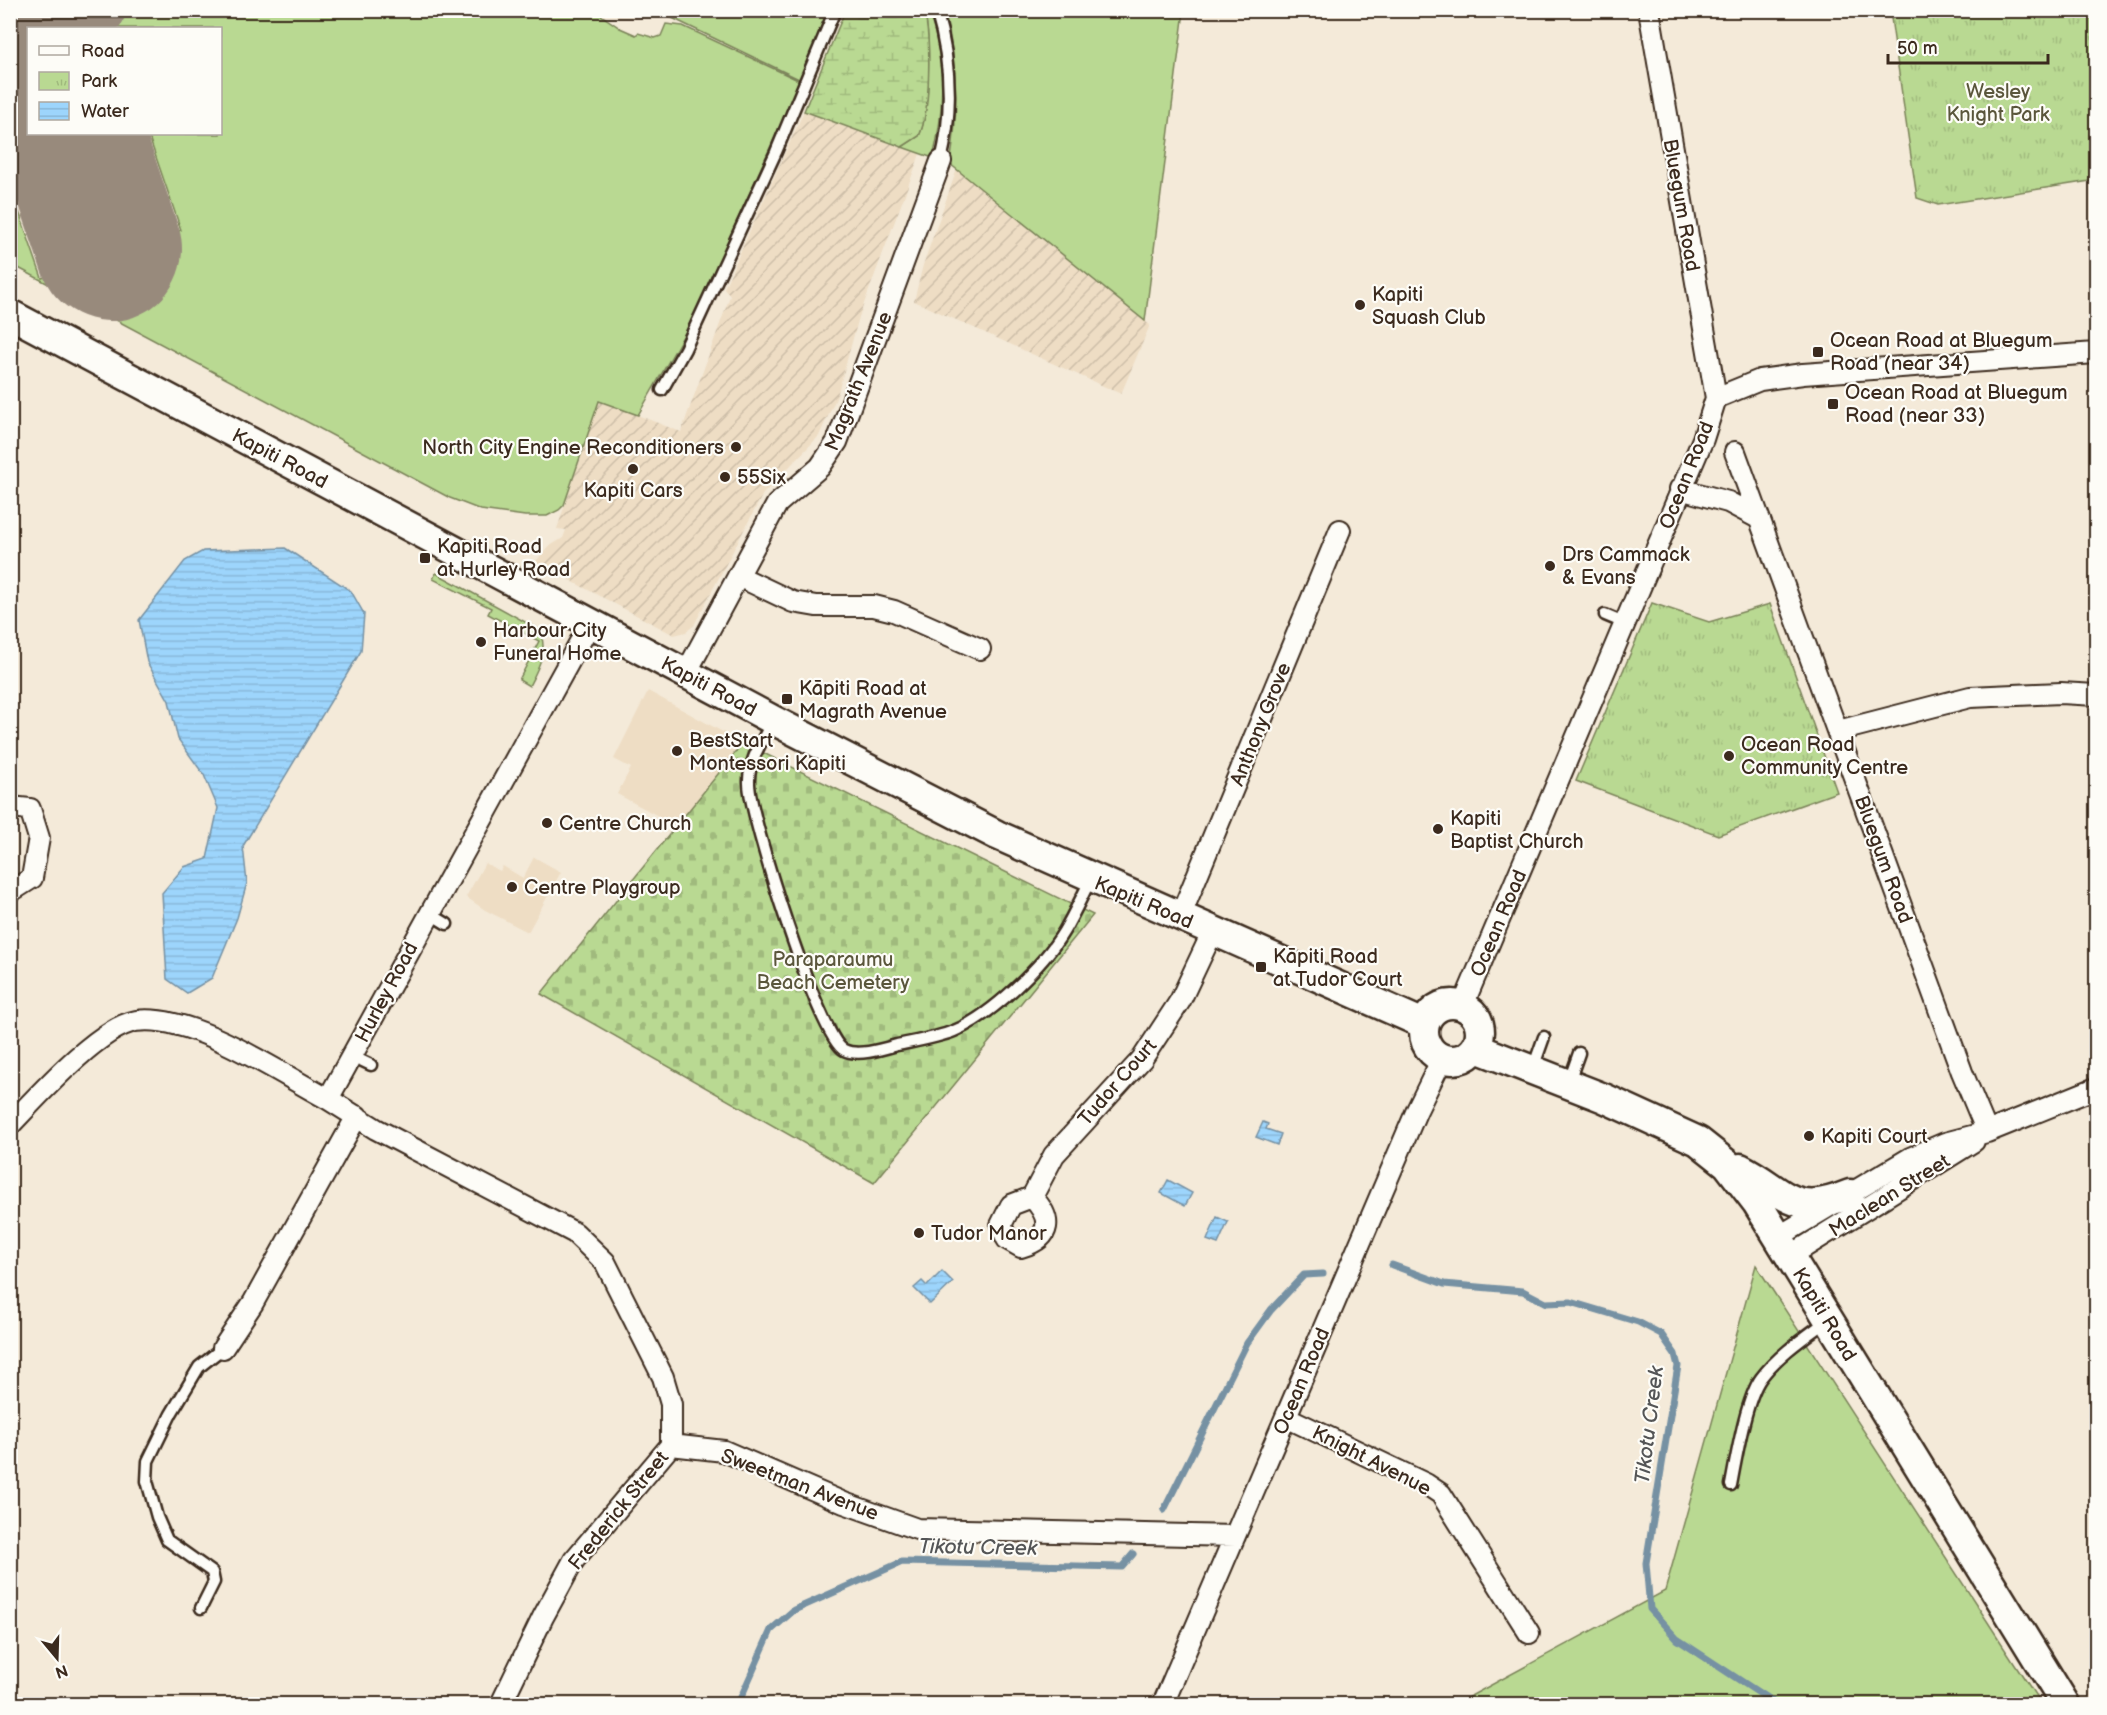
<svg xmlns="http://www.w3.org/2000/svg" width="2107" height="1715" viewBox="0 0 2107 1715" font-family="'Balsamiq Sans',sans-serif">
  <defs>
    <pattern id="industrial-furrows" width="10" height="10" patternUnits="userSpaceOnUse" patternTransform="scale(1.5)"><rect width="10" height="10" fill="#eeddc4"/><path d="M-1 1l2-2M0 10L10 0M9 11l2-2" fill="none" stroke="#cdbea8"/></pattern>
    <pattern id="wetland-marsh" width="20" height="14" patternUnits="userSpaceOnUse" patternTransform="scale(1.5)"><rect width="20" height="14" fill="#b9d992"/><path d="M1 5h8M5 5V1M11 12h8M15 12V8" fill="none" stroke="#a0ba7d"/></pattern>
    <pattern id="cemetery-stones" width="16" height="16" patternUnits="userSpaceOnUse" patternTransform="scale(1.5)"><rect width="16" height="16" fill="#b9d992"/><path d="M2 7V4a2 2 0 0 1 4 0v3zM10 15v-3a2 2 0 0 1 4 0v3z" fill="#a0ba7d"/></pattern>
    <pattern id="park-tufts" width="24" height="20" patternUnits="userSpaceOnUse" patternTransform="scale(1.5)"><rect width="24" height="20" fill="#b9d992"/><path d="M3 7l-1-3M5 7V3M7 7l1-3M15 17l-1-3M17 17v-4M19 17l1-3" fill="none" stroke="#a0ba7d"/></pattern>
    <pattern id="water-rules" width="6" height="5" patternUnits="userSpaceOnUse" patternTransform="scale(1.5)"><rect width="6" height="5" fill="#9dd5fc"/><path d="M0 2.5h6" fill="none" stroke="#88b7d8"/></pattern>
  </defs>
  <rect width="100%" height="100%" fill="#f4ead9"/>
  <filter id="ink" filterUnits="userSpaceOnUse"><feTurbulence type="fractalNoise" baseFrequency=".0167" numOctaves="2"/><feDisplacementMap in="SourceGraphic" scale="12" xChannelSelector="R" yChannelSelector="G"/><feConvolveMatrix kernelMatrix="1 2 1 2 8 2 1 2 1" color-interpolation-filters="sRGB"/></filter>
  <g filter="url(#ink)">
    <!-- built -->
    <path fill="#eeddc4" d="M 648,691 L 743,743 L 677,826 L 617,794 L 631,768 L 614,759 Z
      M 534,857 L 561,872 L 528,932 L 485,910 L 466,897 L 485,863 L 500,871 L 503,866 L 523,878 Z"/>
    <!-- industrial -->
    <path fill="url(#industrial-furrows)" d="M 804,111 L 920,154 L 859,317 L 837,396 L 819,436 L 763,494 L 694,625 L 686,632 L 674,635 L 535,562 L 550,546 L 563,538 L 566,530 L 557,529 L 599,400 L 681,432 L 730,296 L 724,288 Z
      M 957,169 L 1150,325 L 1121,394 L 914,301 L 923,265 Z"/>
    <!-- green -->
    <path fill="#b9d992" stroke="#7a8258" stroke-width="1.5" d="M 670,10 L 829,11 L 801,80 L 668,16 Z
      M 105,11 L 603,11 L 601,15 L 620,28 L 636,35 L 638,33 L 655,38 L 661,36 L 666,24 L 683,26 L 800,81 L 694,317 L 638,415 L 599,401 L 564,505 L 559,510 L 547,516 L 525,516 L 481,510 L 450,498 L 11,264 L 10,186 L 42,278 L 181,230 L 148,134 L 220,134 L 220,28 L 112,28 Z
      M 924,11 L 928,11 C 946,59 945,109 933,158 L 902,147 L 919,136 C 930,111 931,37 924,11 Z
      M 944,11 L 1184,11 L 1145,321 L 950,164 C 959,112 958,61 944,11 Z
      M 436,573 L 538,629 C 550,647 538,669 529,686 L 519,680 L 539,641 L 488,614 L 491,608 L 433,579 Z
      M 1756,1265 L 2041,1704 L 1456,1704 L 1665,1591 Z"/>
    <!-- wetland -->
    <path fill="url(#wetland-marsh)" stroke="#7a8258" stroke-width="1.5" d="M 845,11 L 924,11 C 931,37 931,111 919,136 L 902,147 L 804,111 Z"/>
    <!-- cemetery -->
    <path fill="url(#cemetery-stones)" stroke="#7a8258" stroke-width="1.5" d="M 743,743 L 1093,915 L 874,1183 L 541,994 Z"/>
    <!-- park -->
    <path fill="url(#park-tufts)" stroke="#7a8258" stroke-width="1.5" d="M 1890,11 L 2096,11 L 2096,180 L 1938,205 L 1917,198 Z
      M 1652,603 L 1709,622 L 1770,604 L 1837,792 L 1718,835 L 1576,781 Z"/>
    <!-- water -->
    <path fill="url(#water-rules)" stroke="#7691a3" stroke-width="1.5" d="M 285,548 L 351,591 L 364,614 L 361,651 L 243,846 L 247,883 L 237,918 L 212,978 L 187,993 L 167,979 L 162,893 L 184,867 L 207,859 L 218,808 L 204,775 L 178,739 L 169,701 L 147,662 L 139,620 L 185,561 L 203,551 Z
      M 1263,1122 L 1268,1124 L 1266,1129 L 1281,1134 L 1277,1145 L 1256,1137 Z
      M 1168,1180 L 1192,1193 L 1185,1206 L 1161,1193 Z
      M 1217,1217 L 1228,1222 L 1218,1244 L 1207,1240 Z
      M 942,1271 L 953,1282 L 930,1304 L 914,1288 L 922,1281 L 927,1286 Z"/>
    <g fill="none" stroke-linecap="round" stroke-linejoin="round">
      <!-- stream -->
      <path stroke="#7691a3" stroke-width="7" d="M 1392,1265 L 1444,1284 L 1523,1291 L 1546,1303 L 1571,1302 L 1638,1322 L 1661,1334 L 1675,1354 L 1678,1366 L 1646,1563 L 1650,1609 L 1677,1639 L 1776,1704
        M 1164,1510 L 1247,1343 L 1271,1310 L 1304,1275 L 1323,1274
        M 738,1704 L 771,1630 L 794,1610 L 902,1562 L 1122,1567 L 1133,1554"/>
      <!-- taxiway -->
      <path stroke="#988a7c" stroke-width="57" d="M 45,28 L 97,10"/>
      <!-- runway -->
      <path stroke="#988a7c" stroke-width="144" d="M 30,10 L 36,28
        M 71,134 L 110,249"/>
      <defs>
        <path id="service" d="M 936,10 C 951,60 953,111 941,161
          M 662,390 L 685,349 L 776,152 L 835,10
          M 1605,615 L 1624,623
          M 773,720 C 763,740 748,761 749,783 C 749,816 820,1039 844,1050 C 858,1057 883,1049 897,1045 C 916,1041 936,1038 954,1031 C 991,1016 1043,966 1064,931 C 1074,914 1082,896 1091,879
          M 429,913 L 447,924
          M 352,1056 L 371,1065
          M 1533,1068 L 1544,1037
          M 1568,1084 L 1579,1053
          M 1731,1485 C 1736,1459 1746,1398 1761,1378 C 1778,1355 1805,1337 1828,1320
          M 201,1608 L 214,1582 L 212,1572 L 167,1540 L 157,1517 L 147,1481 L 148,1461 L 171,1414 L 199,1367 L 223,1348"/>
        <path id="minor" d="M 1716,398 L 1760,380 L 1803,374 L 2096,353
          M 1735,452 L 1962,1072 L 1987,1132
          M 1680,489 L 1728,502 L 1758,518
          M 738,576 L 793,602 L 816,606 L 874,606 L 894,611 L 980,649
          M 591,622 L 328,1099 L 376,1129 L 575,1233 L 605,1262 L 663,1377 L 671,1404 L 671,1445 L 724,1451 L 844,1503 L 917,1529 L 1235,1536
          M 686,673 L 777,504 L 820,467 L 837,442 L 941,161
          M 1838,731 L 1970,697 L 2061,693 L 2096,695
          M 10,807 L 30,809 L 39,838 L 32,878 L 10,892
          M 1180,917 L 1340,530
          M 1463,1005 L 1703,439 L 1716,398 L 1649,10
          M 10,1125 C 37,1097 99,1027 136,1021 C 192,1013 279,1073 328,1099
          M 1032,1197 L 1011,1205 L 1001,1225 L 1007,1239 L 1021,1247 C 1052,1238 1053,1219 1032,1197 L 1054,1155 L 1142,1059 L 1180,1001 L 1213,931
          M 1778,1237 L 1910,1158 L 1945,1143 L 1987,1132 L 2096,1088
          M 1790,1256 L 1974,1141
          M 223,1348 L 253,1303 L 357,1116
          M 1286,1417 L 1426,1484 L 1441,1494 L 1529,1633
          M 501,1704 L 543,1617 L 574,1560 L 671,1445
          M 1163,1704 L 1417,1110 L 1442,1059"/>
        <path id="secondary" d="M 10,314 L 773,720 L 997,835 L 1424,1024
          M1424 1032a28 28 0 1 1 56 0a28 28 0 1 1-56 0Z
          M 1476,1048 L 1604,1098 L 1698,1141 L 1727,1164 L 1757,1203 L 2065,1704
          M 1740,1168 C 1787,1192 1791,1218 1850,1194"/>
      </defs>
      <!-- service casing -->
      <use href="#service" stroke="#3b2a1e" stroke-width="15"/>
      <!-- minor casing -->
      <use href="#minor" stroke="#3b2a1e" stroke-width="24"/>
      <!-- secondary casing -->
      <use href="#secondary" stroke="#3b2a1e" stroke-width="33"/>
      <!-- service -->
      <use href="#service" stroke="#fdfcf7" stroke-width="10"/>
      <!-- minor -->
      <use href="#minor" stroke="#fdfcf7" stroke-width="20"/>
      <!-- secondary -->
      <use href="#secondary" stroke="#fdfcf7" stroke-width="28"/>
    </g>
  </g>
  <!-- markers -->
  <g fill="#3b2a1e" stroke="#fdfcf7" stroke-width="2">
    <circle cx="1360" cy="305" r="6"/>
    <rect x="1812" y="346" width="12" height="12" rx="3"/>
    <rect x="1827" y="398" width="12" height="12" rx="3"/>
    <circle cx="736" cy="447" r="6"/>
    <circle cx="633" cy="469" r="6"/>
    <circle cx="725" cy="477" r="6"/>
    <rect x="419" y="552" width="12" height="12" rx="3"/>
    <circle cx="1550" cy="566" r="6"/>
    <circle cx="481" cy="642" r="6"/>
    <rect x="781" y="693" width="12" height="12" rx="3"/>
    <circle cx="677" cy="751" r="6"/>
    <circle cx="1729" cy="756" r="6"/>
    <circle cx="547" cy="823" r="6"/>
    <circle cx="1438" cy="829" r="6"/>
    <circle cx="512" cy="887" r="6"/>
    <rect x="1255" y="961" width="12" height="12" rx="3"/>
    <circle cx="1809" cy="1136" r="6"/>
    <circle cx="919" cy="1233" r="6"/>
  </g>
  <g text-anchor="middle" stroke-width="4.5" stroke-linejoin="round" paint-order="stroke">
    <!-- park labels -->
    <g font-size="20" fill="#5a563b" stroke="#fdfcf7">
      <text x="1998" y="98">Wesley<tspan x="1998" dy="23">Knight Park</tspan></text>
      <text x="833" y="966">Paraparaumu<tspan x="833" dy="23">Beach Cemetery</tspan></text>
    </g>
    <!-- street labels -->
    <g font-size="20" fill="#3b2a1e" stroke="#fdfcf7">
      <text transform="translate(1682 205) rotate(80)" y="7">Bluegum Road</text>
      <text transform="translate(858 381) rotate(-68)" y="7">Magrath Avenue</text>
      <text transform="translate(280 458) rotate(28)" y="7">Kapiti Road</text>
      <text transform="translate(1686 475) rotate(-68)" y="7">Ocean Road</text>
      <text transform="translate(709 686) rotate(28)" y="7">Kapiti Road</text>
      <text transform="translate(1260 724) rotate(-68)" y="7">Anthony Grove</text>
      <text transform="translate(1884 859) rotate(70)" y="7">Bluegum Road</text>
      <text transform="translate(1144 902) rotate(23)" y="7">Kapiti Road</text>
      <text transform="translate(1498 923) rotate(-67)" y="7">Ocean Road</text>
      <text transform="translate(386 992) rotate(-62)" y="7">Hurley Road</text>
      <text transform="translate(1117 1082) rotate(-49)" y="7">Tudor Court</text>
      <text transform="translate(1889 1195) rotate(-32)" y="7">Maclean Street</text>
      <text transform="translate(1825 1314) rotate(59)" y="7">Kapiti Road</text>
      <text transform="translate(1301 1381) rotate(-67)" y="7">Ocean Road</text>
      <text transform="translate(1372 1460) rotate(27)" y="7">Knight Avenue</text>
      <text transform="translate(800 1484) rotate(21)" y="7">Sweetman Avenue</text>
      <text transform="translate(618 1510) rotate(-51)" y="7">Frederick Street</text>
    </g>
    <!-- poi labels -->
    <g font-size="20" fill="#3b2a1e" stroke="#fdfcf7" text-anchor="start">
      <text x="1372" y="301">Kapiti<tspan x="1372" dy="23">Squash Club</tspan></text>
      <text x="1830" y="347">Ocean Road at Bluegum<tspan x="1830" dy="23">Road (near 34)</tspan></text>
      <text x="1845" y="399">Ocean Road at Bluegum<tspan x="1845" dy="23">Road (near 33)</tspan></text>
      <text x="724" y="454" text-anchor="end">North City Engine Reconditioners</text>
      <text x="737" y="484">55Six</text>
      <text x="633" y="497" text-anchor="middle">Kapiti Cars</text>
      <text x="437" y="553">Kapiti Road<tspan x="437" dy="23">at Hurley Road</tspan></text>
      <text x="1562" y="561">Drs Cammack<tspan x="1562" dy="23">&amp; Evans</tspan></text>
      <text x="493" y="637">Harbour City<tspan x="493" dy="23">Funeral Home</tspan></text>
      <text x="799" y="695">Kāpiti Road at<tspan x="799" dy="23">Magrath Avenue</tspan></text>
      <text x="689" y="747">BestStart<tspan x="689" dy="23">Montessori Kapiti</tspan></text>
      <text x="1741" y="751">Ocean Road<tspan x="1741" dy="23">Community Centre</tspan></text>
      <text x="1450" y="825">Kapiti<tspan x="1450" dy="23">Baptist Church</tspan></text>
      <text x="559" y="830">Centre Church</text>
      <text x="524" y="894">Centre Playgroup</text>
      <text x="1273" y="963">Kāpiti Road<tspan x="1273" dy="23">at Tudor Court</tspan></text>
      <text x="1821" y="1143">Kapiti Court</text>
      <text x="931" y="1240">Tudor Manor</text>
    </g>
    <!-- water labels -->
    <g font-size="21" font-style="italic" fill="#545556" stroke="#fdfcf7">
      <text transform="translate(1649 1425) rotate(-83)" y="7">Tikotu Creek</text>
      <text transform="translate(978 1547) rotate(1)" y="7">Tikotu Creek</text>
    </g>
  </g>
  <!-- margin -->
  <rect width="2107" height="1715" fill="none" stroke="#fdfcf7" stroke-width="36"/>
  <rect x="18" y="18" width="2071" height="1679" fill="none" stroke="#3b2a1e" stroke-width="2" filter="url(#ink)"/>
  <!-- legend -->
  <rect x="27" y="27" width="195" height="108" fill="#fdfcf7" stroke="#afa8a0" stroke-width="1.5"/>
  <rect x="39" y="46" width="30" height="9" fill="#fdfcf7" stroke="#afa8a0" stroke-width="1.5"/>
  <text x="81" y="57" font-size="18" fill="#3b2a1e">Road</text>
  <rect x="39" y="72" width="30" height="18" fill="url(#park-tufts)" stroke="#afa8a0" stroke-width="1.5"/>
  <text x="81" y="87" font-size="18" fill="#3b2a1e">Park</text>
  <rect x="39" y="102" width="30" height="18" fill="url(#water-rules)" stroke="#afa8a0" stroke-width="1.5"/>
  <text x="81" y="117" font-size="18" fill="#3b2a1e">Water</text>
  <!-- north arrow -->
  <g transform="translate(57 1658) rotate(161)" stroke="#fdfcf7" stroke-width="4.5" paint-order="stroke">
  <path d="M0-4.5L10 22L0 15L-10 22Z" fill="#3b2a1e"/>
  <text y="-9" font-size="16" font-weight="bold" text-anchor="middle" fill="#3b2a1e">N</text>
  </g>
  <!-- scale -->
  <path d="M1888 54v9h160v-9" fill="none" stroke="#3b2a1e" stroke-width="3"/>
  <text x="1897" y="54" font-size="18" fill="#3b2a1e" stroke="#fdfcf7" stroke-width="4.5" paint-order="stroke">50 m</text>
</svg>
